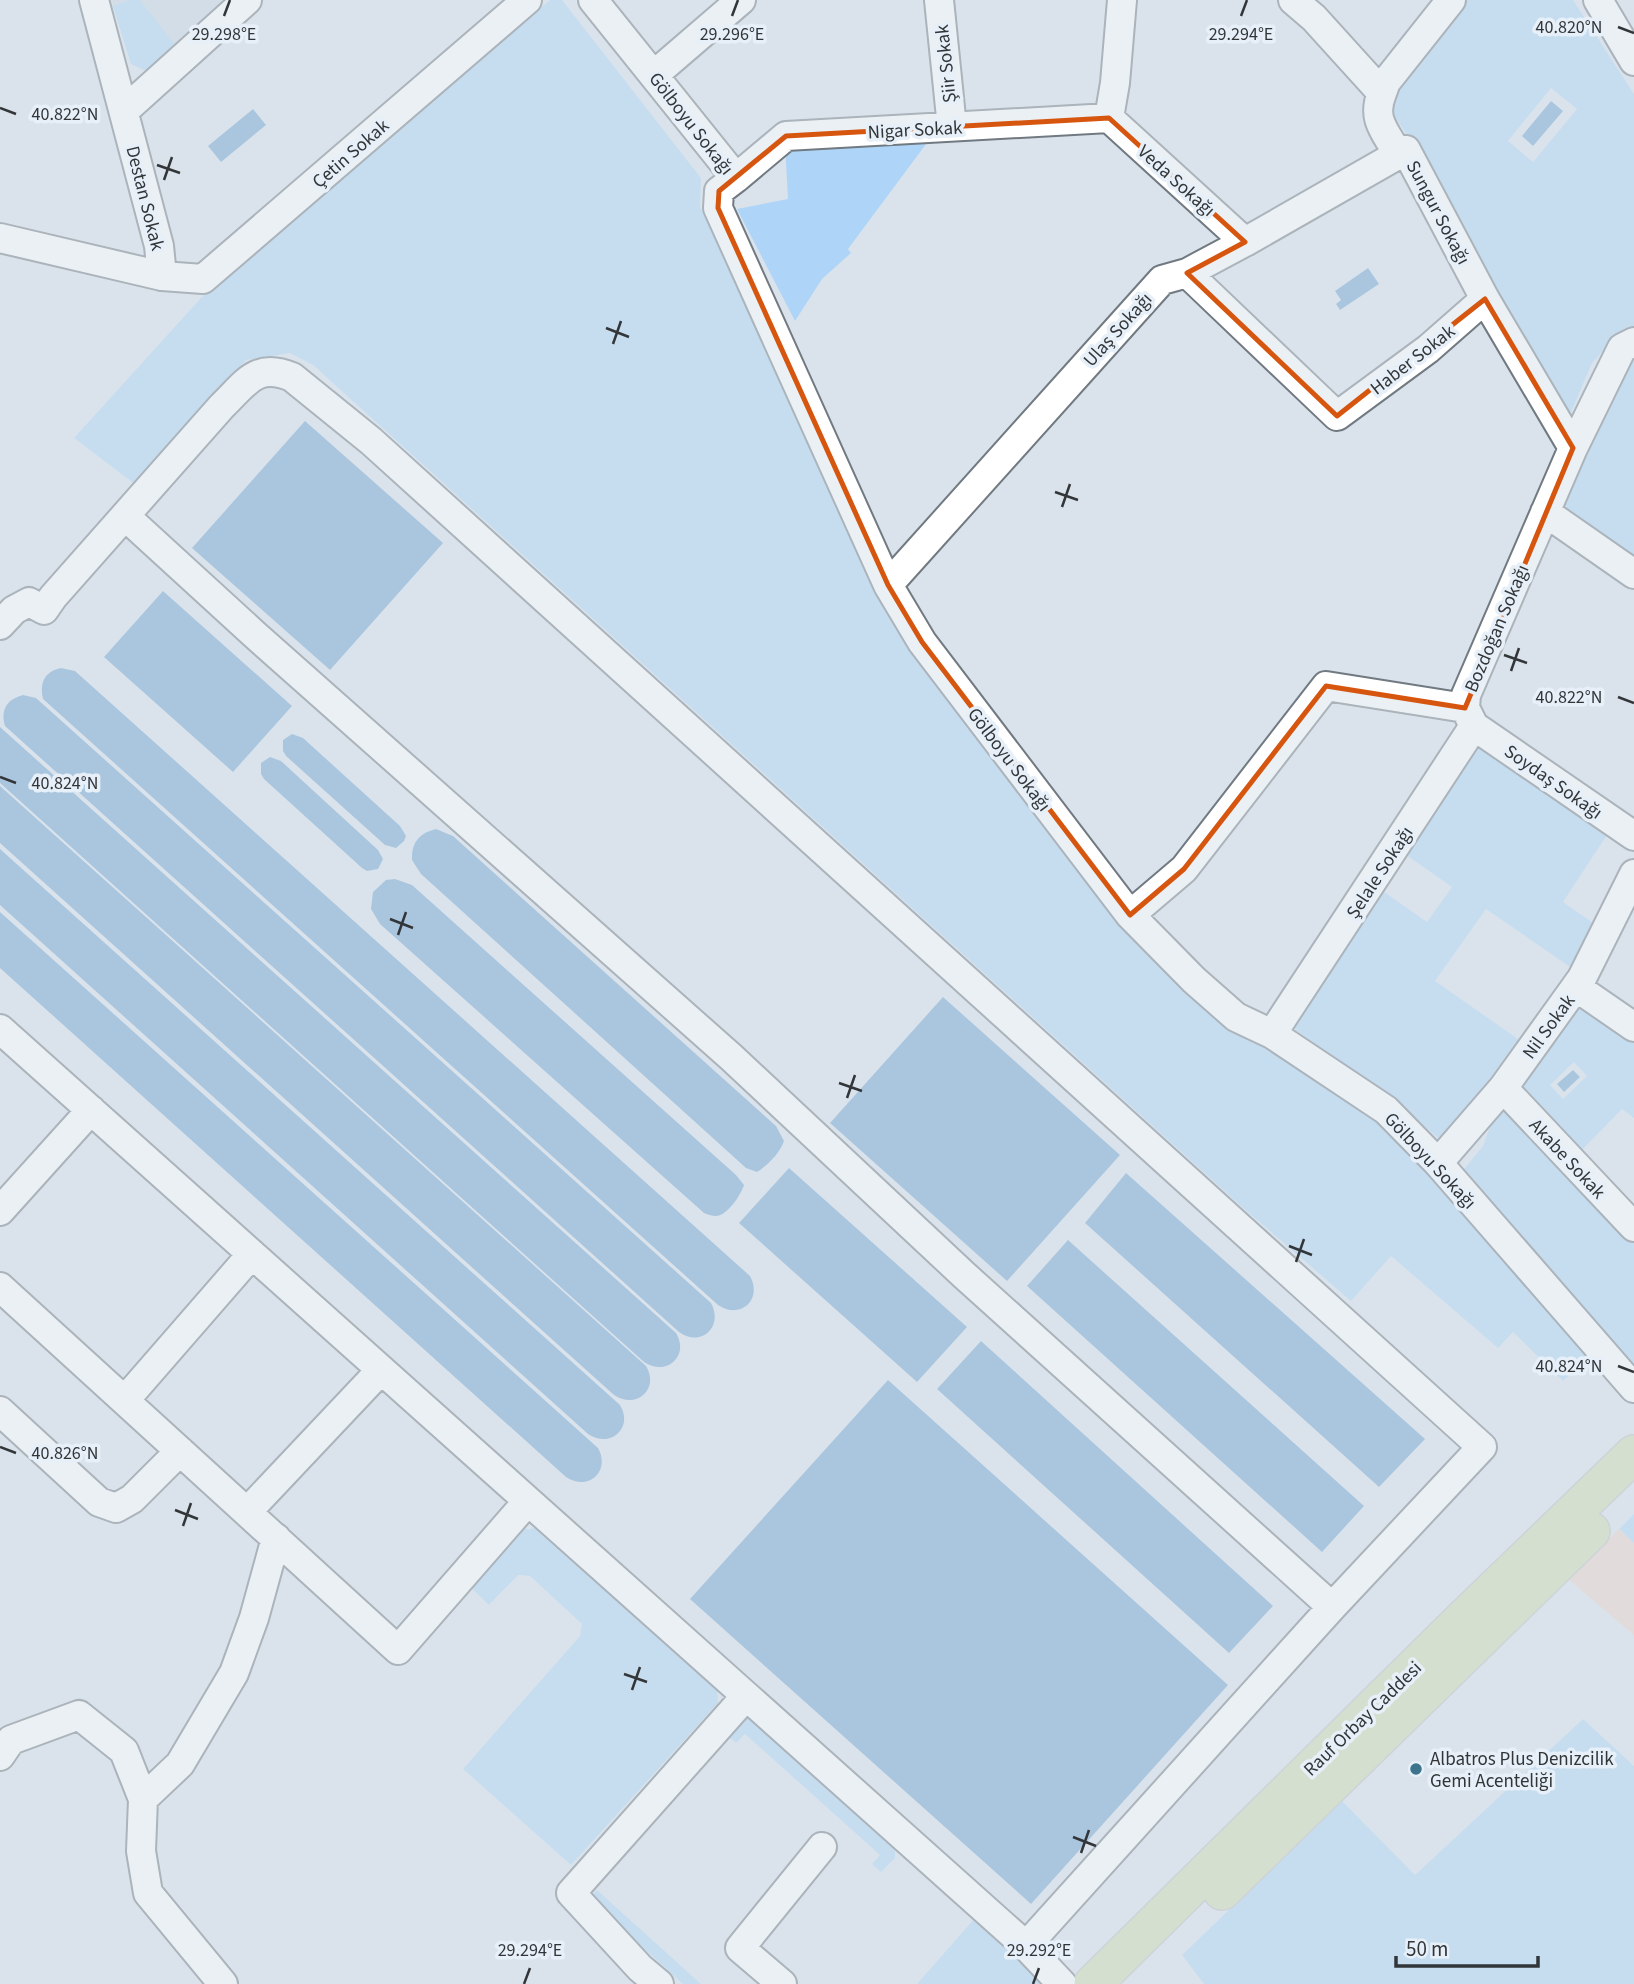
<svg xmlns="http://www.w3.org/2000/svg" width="1634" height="1984" viewBox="0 0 1634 1984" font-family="'Source Sans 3',sans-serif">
  <rect width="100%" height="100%" fill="#dae3eb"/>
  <!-- industrial -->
  <path fill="#ead1ca" d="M 1619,1529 L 1634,1543 L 1634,1635 L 1568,1579 Z"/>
  <!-- built -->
  <path fill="#c7d6e4" d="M 111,0 L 232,0 L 151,73 L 131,64 Z"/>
  <!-- green -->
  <path fill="#aed5f7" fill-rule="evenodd" d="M 130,0 L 140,0 L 178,49 L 151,73 L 131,64 L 113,6 Z
    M 550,0 L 562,0 L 701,178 L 700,206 L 868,577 L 912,653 L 1118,920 L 1266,1046 L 1376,1120 L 1435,1172 L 1591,1354 L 1563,1381 L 1513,1332 L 1498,1348 L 1391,1256 L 1351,1301 L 1242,1207 L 313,365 L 290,353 L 246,360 L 136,485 L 74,438 L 201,298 Z
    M 1463,0 L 1573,0 L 1634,94 L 1634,328 L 1612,341 L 1592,363 L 1569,417 L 1558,409 L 1411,140 L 1390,110 L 1393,84 ZM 1551,88 L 1577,109 L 1533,162 L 1508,141 Z
    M 932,136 L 848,249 L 851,253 L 822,279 L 795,321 L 737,209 L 788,199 L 785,143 Z
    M 1634,359 L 1634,563 L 1559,511 Z
    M 1481,746 L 1607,835 L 1563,902 L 1596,925 L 1573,969 L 1486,909 L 1435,981 L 1521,1041 L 1500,1073 L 1443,1142 L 1390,1097 L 1287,1024 L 1380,889 L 1427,922 L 1452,887 L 1402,852 L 1466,749 Z
    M 1580,1000 L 1634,1037 L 1634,1118 L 1622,1109 L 1578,1154 L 1517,1091 ZM 1574,1062 L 1587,1076 L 1563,1099 L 1550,1085 Z
    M 1498,1104 L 1634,1236 L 1634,1366 L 1461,1173 L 1483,1146 Z
    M 1634,1514 L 1634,1543 L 1619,1529 Z
    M 520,1523 L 528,1530 L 538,1526 L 717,1688 L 718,1703 L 571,1865 L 463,1769 L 580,1636 L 582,1624 L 530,1576 L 518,1575 L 489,1605 L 466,1583 Z
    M 752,1717 L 895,1847 L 895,1858 L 881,1872 L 872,1864 L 880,1855 L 745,1734 L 736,1743 L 726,1735 L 740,1720 Z
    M 1583,1719 L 1634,1766 L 1634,1984 L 1204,1984 L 1182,1955 L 1342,1801 L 1415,1875 Z
    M 597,1890 L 701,1984 L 683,1984 L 589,1899 Z
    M 975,1918 L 1042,1984 L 917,1984 Z"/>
  <!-- water -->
  <path fill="#6fa3d1" d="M 1551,101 L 1563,111 L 1533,146 L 1522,136 Z
    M 253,109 L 266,125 L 221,162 L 208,146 Z
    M 1368,268 L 1379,284 L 1340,310 L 1336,304 L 1341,300 L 1335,291 Z
    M 305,421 L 443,543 L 330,670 L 192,548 Z
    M 163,591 L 292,706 L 233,772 L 104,657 Z
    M 61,668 L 75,671 L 750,1276 C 763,1300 740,1320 718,1305 L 43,699 C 39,683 45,671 61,668 Z
    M 23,695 L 36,698 L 711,1303 C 724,1327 701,1348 679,1332 L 5,726 C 0,710 7,699 23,695 Z
    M 0,727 L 676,1333 C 690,1356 666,1377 644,1362 L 0,783 Z
    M 292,734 L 303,738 L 400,826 L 406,836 L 404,841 L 396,848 L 385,845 L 286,756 L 283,751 L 283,740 Z
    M 270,757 L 281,761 L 378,850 L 383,859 L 378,869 L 367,871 L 362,868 L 264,779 L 261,774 L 261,763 Z
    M 0,786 L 646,1366 C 660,1389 636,1410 614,1395 L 0,843 Z
    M 436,829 L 453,836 L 776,1126 L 784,1141 C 780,1153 768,1165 757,1172 L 746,1168 L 421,874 L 412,860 C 411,843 419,833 436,829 Z
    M 0,849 L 620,1405 C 634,1428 610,1449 588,1434 L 0,905 Z
    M 395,879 L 412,885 L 736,1175 L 744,1185 C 741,1195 727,1216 716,1216 C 712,1216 707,1214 704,1213 L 380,924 L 371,909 L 373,892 L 386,880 Z
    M 0,912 L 598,1448 C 611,1471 588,1492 566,1477 L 0,968 Z
    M 943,997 L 1120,1155 L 1007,1281 L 830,1123 Z
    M 1573,1070 L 1580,1077 L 1564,1092 L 1557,1084 Z
    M 789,1168 L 967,1327 L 917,1382 L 739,1223 Z
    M 1126,1173 L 1425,1439 L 1379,1487 L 1085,1223 Z
    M 1068,1240 L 1364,1506 L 1322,1552 L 1027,1286 Z
    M 981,1341 L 1273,1606 L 1229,1653 L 937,1389 Z
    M 888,1380 L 1228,1685 L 1031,1904 L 690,1599 Z"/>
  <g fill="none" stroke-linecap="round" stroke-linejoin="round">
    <defs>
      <path id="minor" d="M 94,0 L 159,246 L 162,276
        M 593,0 L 736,178 L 719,191 L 718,208 L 888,585 L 922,642 L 1130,915 L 1194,980 L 1236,1017 L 1272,1034 L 1386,1110 L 1438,1163 L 1634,1388
        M 939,0 L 952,127
        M 1293,0 L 1314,18 L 1382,93 C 1372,117 1383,129 1395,149 L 1406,150 L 1485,299 L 1573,448
        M 1598,0 L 1634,61
        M 655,74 L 741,0
        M 1382,93 L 1386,82 L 1451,0
        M 124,111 L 247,0
        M 1109,118 L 1245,242
        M 1109,118 L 1115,83 L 1122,0
        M 736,178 L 786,136 L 1109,118
        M 0,238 L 162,276 L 203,279 L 527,0
        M 1187,273 L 1337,416 L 1428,349 L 1485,299
        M 1545,512 L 1634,574
        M 125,516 L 254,634 L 731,1057 L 964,1275 L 1332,1607
        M 888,585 L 1162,280 L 1187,273 L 1245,242 L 1406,150
        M 0,625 L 14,610 L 29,602 L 44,610 L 53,597 L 222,406 C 246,383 256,362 292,377 L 371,441 L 1482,1447 L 1332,1607 L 1026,1946
        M 1465,708 L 1466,695 L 1573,448 L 1622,348 L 1634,342
        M 1474,726 L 1634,836
        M 1130,915 L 1184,869 L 1326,686 L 1465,708
        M 1576,987 L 1634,1027
        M 0,1029 L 1026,1946 L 1062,1984
        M 1272,1034 L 1474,726 L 1465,708
        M 1503,1088 L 1634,1227
        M 1438,1163 L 1503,1088 L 1582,978 L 1634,874
        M 0,1211 L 91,1110
        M 0,1287 L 398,1650 L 528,1501
        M 125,1400 L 252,1254
        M 0,1411 L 99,1502 L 116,1508 L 132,1499 L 180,1451
        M 247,1512 L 381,1370
        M 0,1756 L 11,1740 L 79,1715 L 124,1751 L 143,1799 L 141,1851 L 148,1893 L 223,1984
        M 143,1799 L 180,1764 L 234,1673 L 254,1618 L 276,1538
        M 659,1984 L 640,1968 L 571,1893 L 746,1696
        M 782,1984 L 740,1948 L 822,1847"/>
      <path id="major" d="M 1222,1891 L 1591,1531
        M 1093,1984 L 1462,1620 L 1634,1454"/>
    </defs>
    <!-- minor casing -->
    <use href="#minor" stroke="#717981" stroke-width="32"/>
    <!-- major casing -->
    <use href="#major" stroke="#bdbfc0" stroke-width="40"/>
    <!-- minor -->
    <use href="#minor" stroke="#fff" stroke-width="28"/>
    <!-- major -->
    <use href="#major" stroke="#ccdaad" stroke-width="37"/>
  </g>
  <!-- marked area -->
  <path d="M0 0H1634V1984H0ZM 1109,118 L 1245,242 L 1187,273 L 1337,416 L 1485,299 L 1573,448 L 1465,708 L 1326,686 L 1184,869 L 1130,915 L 922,642 L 888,585 L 718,208 L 719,191 L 786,136 Z" fill="#dae3eb" fill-opacity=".55" fill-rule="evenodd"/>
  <path fill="none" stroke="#d65610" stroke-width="5" stroke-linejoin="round" d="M 1109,118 L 1245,242 L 1187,273 L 1337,416 L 1485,299 L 1573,448 L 1465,708 L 1326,686 L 1184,869 L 1130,915 L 922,642 L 888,585 L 718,208 L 719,191 L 786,136 Z"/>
  <!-- ticks -->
  <path fill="none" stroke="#323639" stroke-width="2.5" d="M 224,16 L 230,0M 732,16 L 738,0M 1241,16 L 1247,0M 1618,27 L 1634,33M 0,108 L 16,114M 157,165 L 180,173M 164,180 L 172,157M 606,328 L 629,337M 613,344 L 621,321M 1055,492 L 1078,500M 1062,507 L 1070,484M 1504,655 L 1527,663M 1511,671 L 1519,648M 1618,697 L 1634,703M 0,777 L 16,783M 390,919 L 413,928M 398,935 L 406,912M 839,1083 L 862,1091M 847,1098 L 855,1075M 1289,1246 L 1312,1255M 1296,1262 L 1304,1239M 1618,1366 L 1634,1372M 0,1447 L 16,1453M 175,1510 L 198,1519M 183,1526 L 191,1503M 624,1674 L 647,1682M 632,1690 L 640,1667M 1073,1837 L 1096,1846M 1081,1853 L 1089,1830M 524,1984 L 530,1968M 1033,1984 L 1039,1968"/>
  <!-- markers -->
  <circle fill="#3c748e" stroke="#e7f0f8" stroke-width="2.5" cx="1416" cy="1769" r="7"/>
  <g text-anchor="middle" stroke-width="7" stroke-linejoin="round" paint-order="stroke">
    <!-- street labels -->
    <g font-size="19" fill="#323639" stroke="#e7f0f8">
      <text transform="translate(945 64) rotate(-96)" y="7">Şiir Sokak</text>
      <text transform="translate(692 123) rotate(52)" y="7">Gölboyu Sokağı</text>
      <text transform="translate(915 129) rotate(-3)" y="7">Nigar Sokak</text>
      <text transform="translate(350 153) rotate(-41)" y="7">Çetin Sokak</text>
      <text transform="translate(1177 180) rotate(42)" y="7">Veda Sokağı</text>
      <text transform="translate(146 198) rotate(76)" y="7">Destan Sokak</text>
      <text transform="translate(1439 212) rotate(62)" y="7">Sungur Sokağı</text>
      <text transform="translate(1117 329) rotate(-48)" y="7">Ulaş Sokağı</text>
      <text transform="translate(1412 359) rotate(-38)" y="7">Haber Sokak</text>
      <text transform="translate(1496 628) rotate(-67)" y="7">Bozdoğan Sokağı</text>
      <text transform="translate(1010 759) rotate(53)" y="7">Gölboyu Sokağı</text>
      <text transform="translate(1554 781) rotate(35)" y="7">Soydaş Sokağı</text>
      <text transform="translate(1379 872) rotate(-57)" y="7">Şelale Sokağı</text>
      <text transform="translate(1548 1026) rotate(-54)" y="7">Nil Sokak</text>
      <text transform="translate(1568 1158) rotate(47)" y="7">Akabe Sokak</text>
      <text transform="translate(1431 1160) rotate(47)" y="7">Gölboyu Sokağı</text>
      <text transform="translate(1362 1718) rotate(-44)" y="7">Rauf Orbay Caddesi</text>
    </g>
    <!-- poi labels -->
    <g font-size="19" fill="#323639" stroke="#e7f0f8" text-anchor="start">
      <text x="1430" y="1765">Albatros Plus Denizcilik<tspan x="1430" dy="22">Gemi Acenteliği</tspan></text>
    </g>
  </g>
  <g font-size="18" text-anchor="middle" fill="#323639" stroke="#e7f0f8" stroke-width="7" stroke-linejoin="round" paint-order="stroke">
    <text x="1569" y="33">40.820°N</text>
    <text x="224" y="40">29.298°E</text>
    <text x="732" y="40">29.296°E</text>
    <text x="1241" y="40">29.294°E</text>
    <text x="65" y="120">40.822°N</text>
    <text x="1569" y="703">40.822°N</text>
    <text x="65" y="789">40.824°N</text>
    <text x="1569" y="1372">40.824°N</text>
    <text x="65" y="1459">40.826°N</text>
    <text x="530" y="1956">29.294°E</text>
    <text x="1039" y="1956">29.292°E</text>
  </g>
  <!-- scale -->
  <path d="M1396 1956v10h142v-10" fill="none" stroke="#323639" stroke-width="3.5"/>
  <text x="1406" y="1956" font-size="21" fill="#323639" stroke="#e7f0f8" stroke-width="5" paint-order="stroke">50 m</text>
</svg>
